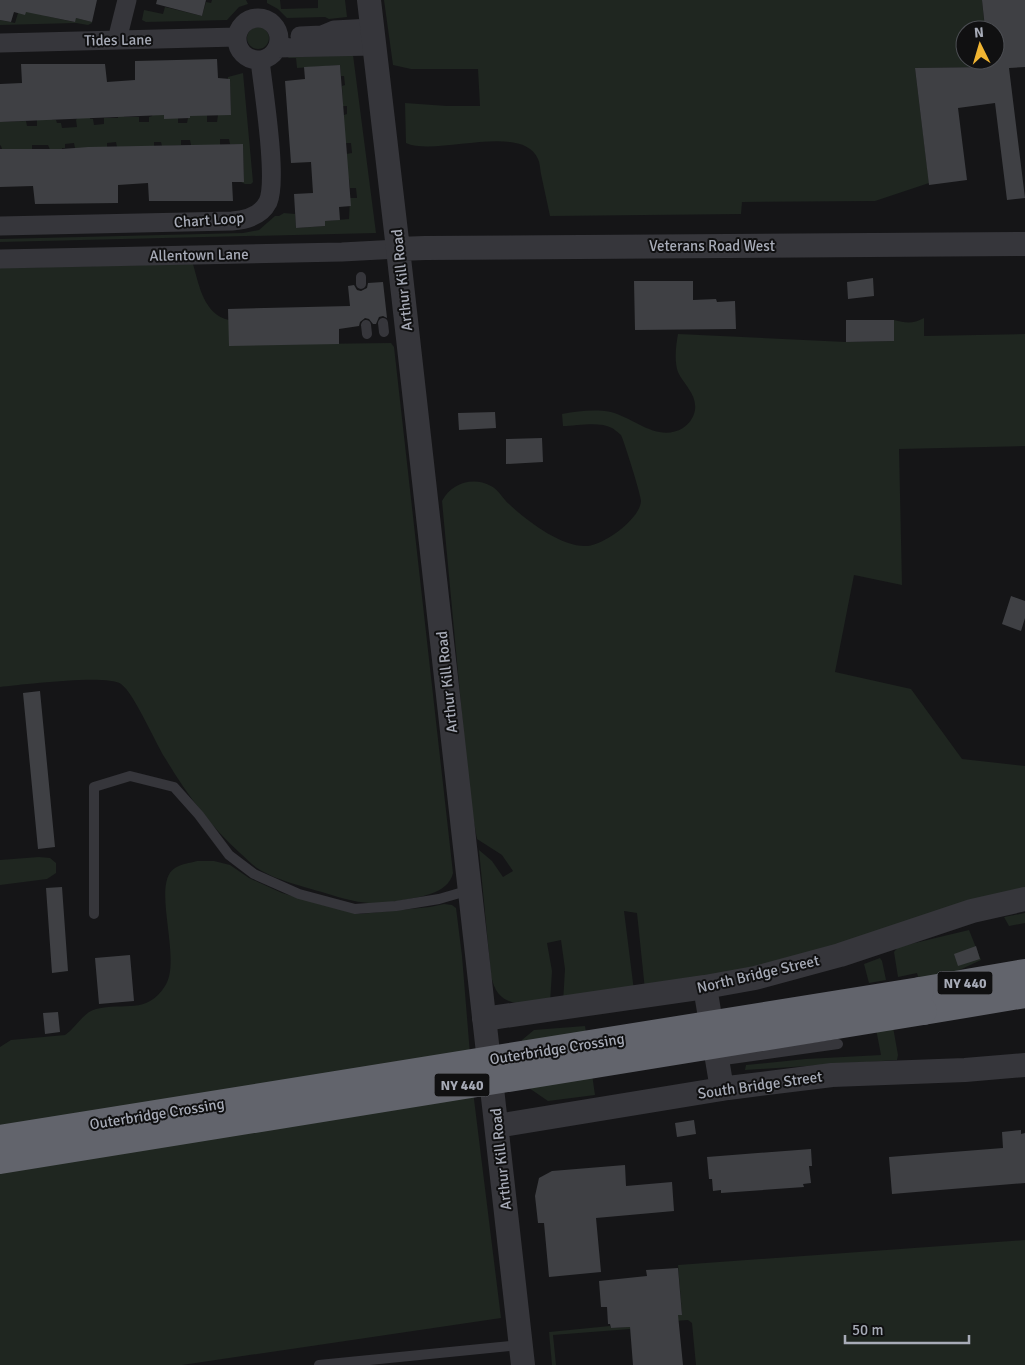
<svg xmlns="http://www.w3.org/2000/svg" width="1025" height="1365" viewBox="0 0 1025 1365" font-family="Signika,sans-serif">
  <rect width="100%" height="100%" fill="#151517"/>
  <!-- green -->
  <path fill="#1f2620" d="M 49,0 L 46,16 L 74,22 L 76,18 L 92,22 L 92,23 L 88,25 L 76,23 L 0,25 L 0,20 L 15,23 L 18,13 Z
    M 212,0 L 246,0 L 248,4 L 239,7 L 227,20 L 146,22 L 142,20 L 144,10 L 163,14 L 165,7 L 202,16 L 206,2 L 211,3 Z
    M 267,0 L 280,0 L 281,9 L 318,8 L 318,0 L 345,0 L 347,17 L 329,19 L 325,17 L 287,18 L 278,9 L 267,3 Z
    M 384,0 L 982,0 L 985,30 L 965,30 L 965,60 L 989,60 L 989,67 L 915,68 L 929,183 L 875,201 L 742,202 L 741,214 L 550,216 C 547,202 544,188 541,174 C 540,169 540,163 538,159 C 522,122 436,157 406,143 L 405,103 L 447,106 L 480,106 L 478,69 L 411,69 L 393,65 Z
    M247 38a11 11 0 1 1 22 0a11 11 0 1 1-22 0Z
    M 290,55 L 353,55 L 376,233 L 0,242 L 0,239 L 243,233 L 259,230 L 275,216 L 279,216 L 284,213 L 295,214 L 296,228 L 325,226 L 325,221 L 349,219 L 350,198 L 357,198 L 356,188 L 350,188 L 349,178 L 318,180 L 346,154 L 352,153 L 351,143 L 341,143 L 344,115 L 347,114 L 347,106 L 343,106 L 342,86 L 345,85 L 344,76 L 341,76 L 340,65 L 297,68 L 296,58 L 288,58 Z
    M 243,73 L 253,182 L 251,184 L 245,184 L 241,182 L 244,181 L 243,144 L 230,144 L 229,139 L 220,139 L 220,145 L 191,145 L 190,140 L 181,140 L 181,145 L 162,146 L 161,142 L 154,142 L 154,146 L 117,147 L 116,142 L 107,143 L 107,147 L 75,148 L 74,143 L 65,144 L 65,148 L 62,148 L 62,151 L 51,152 L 48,145 L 32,145 L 32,149 L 2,149 L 1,146 L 0,145 L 0,122 L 26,121 L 27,126 L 37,126 L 37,120 L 52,118 L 52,120 L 56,120 L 57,123 L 61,123 L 62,128 L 77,127 L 76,120 L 78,117 L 90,117 L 90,119 L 93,119 L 94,125 L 104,124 L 104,118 L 118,118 L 118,94 L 123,94 L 124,117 L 139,117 L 139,122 L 149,122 L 149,117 L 152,116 L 153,114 L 164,114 L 178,118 L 178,123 L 187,123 L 189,113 L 207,115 L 207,122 L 217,122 L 218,115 L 231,115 L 230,79 L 228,79 L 228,77 Z
    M 193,264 C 199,285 204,315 229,320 L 229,345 L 391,343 L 394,347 L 453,873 C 448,895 417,897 399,901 C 374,907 349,901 325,893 C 305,887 275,880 257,868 C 251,864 246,858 240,853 C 210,826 186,793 165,758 C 155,742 134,693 121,684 C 106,674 22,685 0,687 L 0,268 Z
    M 924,318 L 924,336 L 1025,334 L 1025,446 L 899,449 L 902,585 L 854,575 L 835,672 L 911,689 L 962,759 L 1025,766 L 1025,895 L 831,951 L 645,990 L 637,913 L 624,911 L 634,991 L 563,1003 L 565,969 L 561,940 L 547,943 L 552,971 L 550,1003 C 522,1004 497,1009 491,975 L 479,850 L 492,861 L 503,877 L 513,871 L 502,855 L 477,839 L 470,801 L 442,501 C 451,484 472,476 491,486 C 498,489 503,499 509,504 C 528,522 563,548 588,546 C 605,544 640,519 641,501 C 641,495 624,441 621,435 C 619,433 614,429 612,428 C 599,421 577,426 563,426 L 562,414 C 579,411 594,409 611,412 C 634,418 658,443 683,428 C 689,424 694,417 695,410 C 697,394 684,385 678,372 C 674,361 676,345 678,334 L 846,342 L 894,341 L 894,320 C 906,323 913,324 924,318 Z
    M 39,857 L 50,858 L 56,863 L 56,873 L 47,879 L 0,885 L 0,860 Z
    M 197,861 L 214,861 L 230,865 L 249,878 L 282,893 L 323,905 L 360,914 L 430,907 L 444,904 L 452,905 L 456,908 L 462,956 L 473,1091 L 501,1318 L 182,1365 L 0,1365 L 0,1047 L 11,1040 L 65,1035 C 76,1028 82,1013 96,1009 C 124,1002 147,1015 165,986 C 183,959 150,883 175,868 C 181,864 190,863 197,861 Z
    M 1025,913 L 1025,923 L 1009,926 L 1004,917 Z
    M 969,930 L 981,960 L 953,973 L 919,980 L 917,973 L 898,977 L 894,952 L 898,947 Z
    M 880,958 L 882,961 L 886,980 L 869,983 L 864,964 Z
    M 585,1026 L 595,1095 L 548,1101 L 529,1088 L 522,1040 L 534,1030 Z
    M 893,1027 L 898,1055 L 897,1060 L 745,1070 L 746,1065 L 806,1059 L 881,1055 L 876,1029 Z
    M 1025,1240 L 1025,1365 L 696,1365 L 692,1323 L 688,1320 L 674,1321 L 674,1315 L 682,1314 L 678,1265 Z
    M 610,1326 L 611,1328 L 630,1327 L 630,1329 L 553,1335 L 556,1365 L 552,1365 L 549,1332 Z"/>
  <!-- building -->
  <path fill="#3f4044" d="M 0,0 L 97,0 L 92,22 L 76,18 L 75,22 L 26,12 L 25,15 L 14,12 L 11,22 L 0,20 Z
    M 157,0 L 206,0 L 202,16 L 156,4 Z
    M 982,0 L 1025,0 L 1025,67 L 1009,68 L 1025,198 L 1007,200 L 995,103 L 958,108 L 967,180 L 929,185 L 915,68 L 989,67 L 989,60 L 995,60 L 995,26 L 985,28 Z
    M 217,59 L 218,78 L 230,79 L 231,115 L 190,116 L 190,118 L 164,119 L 164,115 L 0,122 L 0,84 L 22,83 L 21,64 L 105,64 L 107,82 L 135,80 L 135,61 Z
    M 340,65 L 351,206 L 339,207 L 340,220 L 325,221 L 325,226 L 296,228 L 294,194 L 313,193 L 311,162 L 291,163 L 285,81 L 305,79 L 304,67 Z
    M 243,144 L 244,182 L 232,182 L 233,201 L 149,201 L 148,183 L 118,185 L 118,203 L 35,204 L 33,186 L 0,187 L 0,149 L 62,149 L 88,147 Z
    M 873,278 L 874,296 L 848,299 L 847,282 Z
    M 634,281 L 693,281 L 693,300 L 716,299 L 717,302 L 735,301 L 736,329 L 635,330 Z
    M 383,282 L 387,318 L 383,316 L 379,317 L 376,324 L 373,324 L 369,319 L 365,318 L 360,322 L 359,326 L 339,329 L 339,344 L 229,346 L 228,309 L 350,306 L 348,286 L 354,285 L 357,290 L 361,291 L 367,288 L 368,283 Z
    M 846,320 L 894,320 L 894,341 L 846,342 Z
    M 495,412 L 496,428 L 459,430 L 458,413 Z
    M 542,438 L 543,462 L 506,464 L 506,439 Z
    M 1011,596 L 1025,601 L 1025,618 L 1021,631 L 1002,624 Z
    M 40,691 L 55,847 L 38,849 L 23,693 Z
    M 62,887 L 68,971 L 52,973 L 46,888 Z
    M 976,946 L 980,959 L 958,966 L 954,954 Z
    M 130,955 L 134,1001 L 99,1004 L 95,958 Z
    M 58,1012 L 60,1032 L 45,1034 L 43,1013 Z
    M 694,1120 L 696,1134 L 677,1137 L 675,1123 Z
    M 1021,1130 L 1021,1134 L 1025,1133 L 1025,1183 L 892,1194 L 889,1157 L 1003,1148 L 1002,1132 Z
    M 811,1149 L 812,1166 L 809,1166 L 811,1183 L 803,1184 L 804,1187 L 721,1193 L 721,1190 L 713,1191 L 712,1179 L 709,1179 L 707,1157 Z
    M 625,1165 L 626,1186 L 672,1182 L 674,1211 L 596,1218 L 601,1272 L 549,1277 L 544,1223 L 538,1223 L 535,1196 L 539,1178 L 552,1171 Z
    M 678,1268 L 682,1315 L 678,1315 L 683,1365 L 633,1365 L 630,1327 L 611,1328 L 610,1324 L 608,1324 L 607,1307 L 601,1307 L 599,1281 L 647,1276 L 646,1270 Z"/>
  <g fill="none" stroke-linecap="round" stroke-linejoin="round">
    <!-- service -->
    <path stroke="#36363b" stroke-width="10" d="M 361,277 L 361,284
      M 383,323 L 384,332
      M 366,325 L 367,334
      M 94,914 L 94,787 L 130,776 L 174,787 L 199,815 L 229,855 L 254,874 L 299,894 L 355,909 L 396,906 L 439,899 L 470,890
      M 717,1061 L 838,1044
      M 319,1365 L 521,1345"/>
    <!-- minor -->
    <path stroke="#36363b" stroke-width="19" d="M237 39a21 21 0 1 1 42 0a21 21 0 1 1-42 0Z
      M 300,36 L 322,35 L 334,30 L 372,28
      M 117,40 L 127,0
      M 0,43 L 237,37
      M 277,48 L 374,46
      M 0,226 L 232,221 C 245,220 261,216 268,202 C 278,180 263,88 260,60
      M 0,259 L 342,252 L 398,249"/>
    <!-- tertiary -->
    <path stroke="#36363b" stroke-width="24" d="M 369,0 L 398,249 L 523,1365
      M 398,249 L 425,248 L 1025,244
      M 705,987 L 722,1089
      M 484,1019 L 705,987 L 755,978 L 840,955 L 972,911 L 1025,899
      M 497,1126 L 728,1088 L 832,1075 L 965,1070 L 1025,1065"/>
    <!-- motorway -->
    <path stroke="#62646c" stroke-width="28" d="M 920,991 L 1025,973
      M 923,1011 L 1025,994"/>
    <!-- motorway-bridge -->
    <path stroke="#62646c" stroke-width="28" d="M 0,1139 L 920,991
      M 0,1160 L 923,1011"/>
  </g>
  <g text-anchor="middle" stroke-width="4" stroke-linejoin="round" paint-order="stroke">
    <!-- shield labels -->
    <g fill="#101011" stroke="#7a7c85" stroke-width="1">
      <rect x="937.5" y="971.5" width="55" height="23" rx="4"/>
      <rect x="434.5" y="1073.5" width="55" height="23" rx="4"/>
    </g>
    <g font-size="14" font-weight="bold" fill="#a7abb7">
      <text x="965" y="988">NY 440</text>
      <text x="462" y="1090">NY 440</text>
    </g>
    <!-- street labels -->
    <g font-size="15" fill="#a7abb7" stroke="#101011">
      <text transform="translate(118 40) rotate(-1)" y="5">Tides Lane</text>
      <text transform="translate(209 220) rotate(-4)" y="5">Chart Loop</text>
      <text x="712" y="251">Veterans Road West</text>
      <text transform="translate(199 255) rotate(-1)" y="5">Allentown Lane</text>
      <text transform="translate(402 280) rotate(-96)" y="5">Arthur Kill Road</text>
      <text transform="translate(447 682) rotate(-96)" y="5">Arthur Kill Road</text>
      <text transform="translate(758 974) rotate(-13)" y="5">North Bridge Street</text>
      <text transform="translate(557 1049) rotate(-9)" y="5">Outerbridge Crossing</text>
      <text transform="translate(760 1085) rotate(-8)" y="5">South Bridge Street</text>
      <text transform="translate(157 1114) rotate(-9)" y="5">Outerbridge Crossing</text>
      <text transform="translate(501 1159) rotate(-96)" y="5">Arthur Kill Road</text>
    </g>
  </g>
  <!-- north arrow -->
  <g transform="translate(980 45) rotate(355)"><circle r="24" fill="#101011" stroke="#4c4e53"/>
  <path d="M0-4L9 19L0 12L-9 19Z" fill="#f1b532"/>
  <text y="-8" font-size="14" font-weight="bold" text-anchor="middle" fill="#a7abb7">N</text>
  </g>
  <!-- scale -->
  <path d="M845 1335v8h124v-8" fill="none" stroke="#a7abb7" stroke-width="2.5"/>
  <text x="852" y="1335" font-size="15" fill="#a7abb7" stroke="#101011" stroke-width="4" paint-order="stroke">50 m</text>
</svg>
